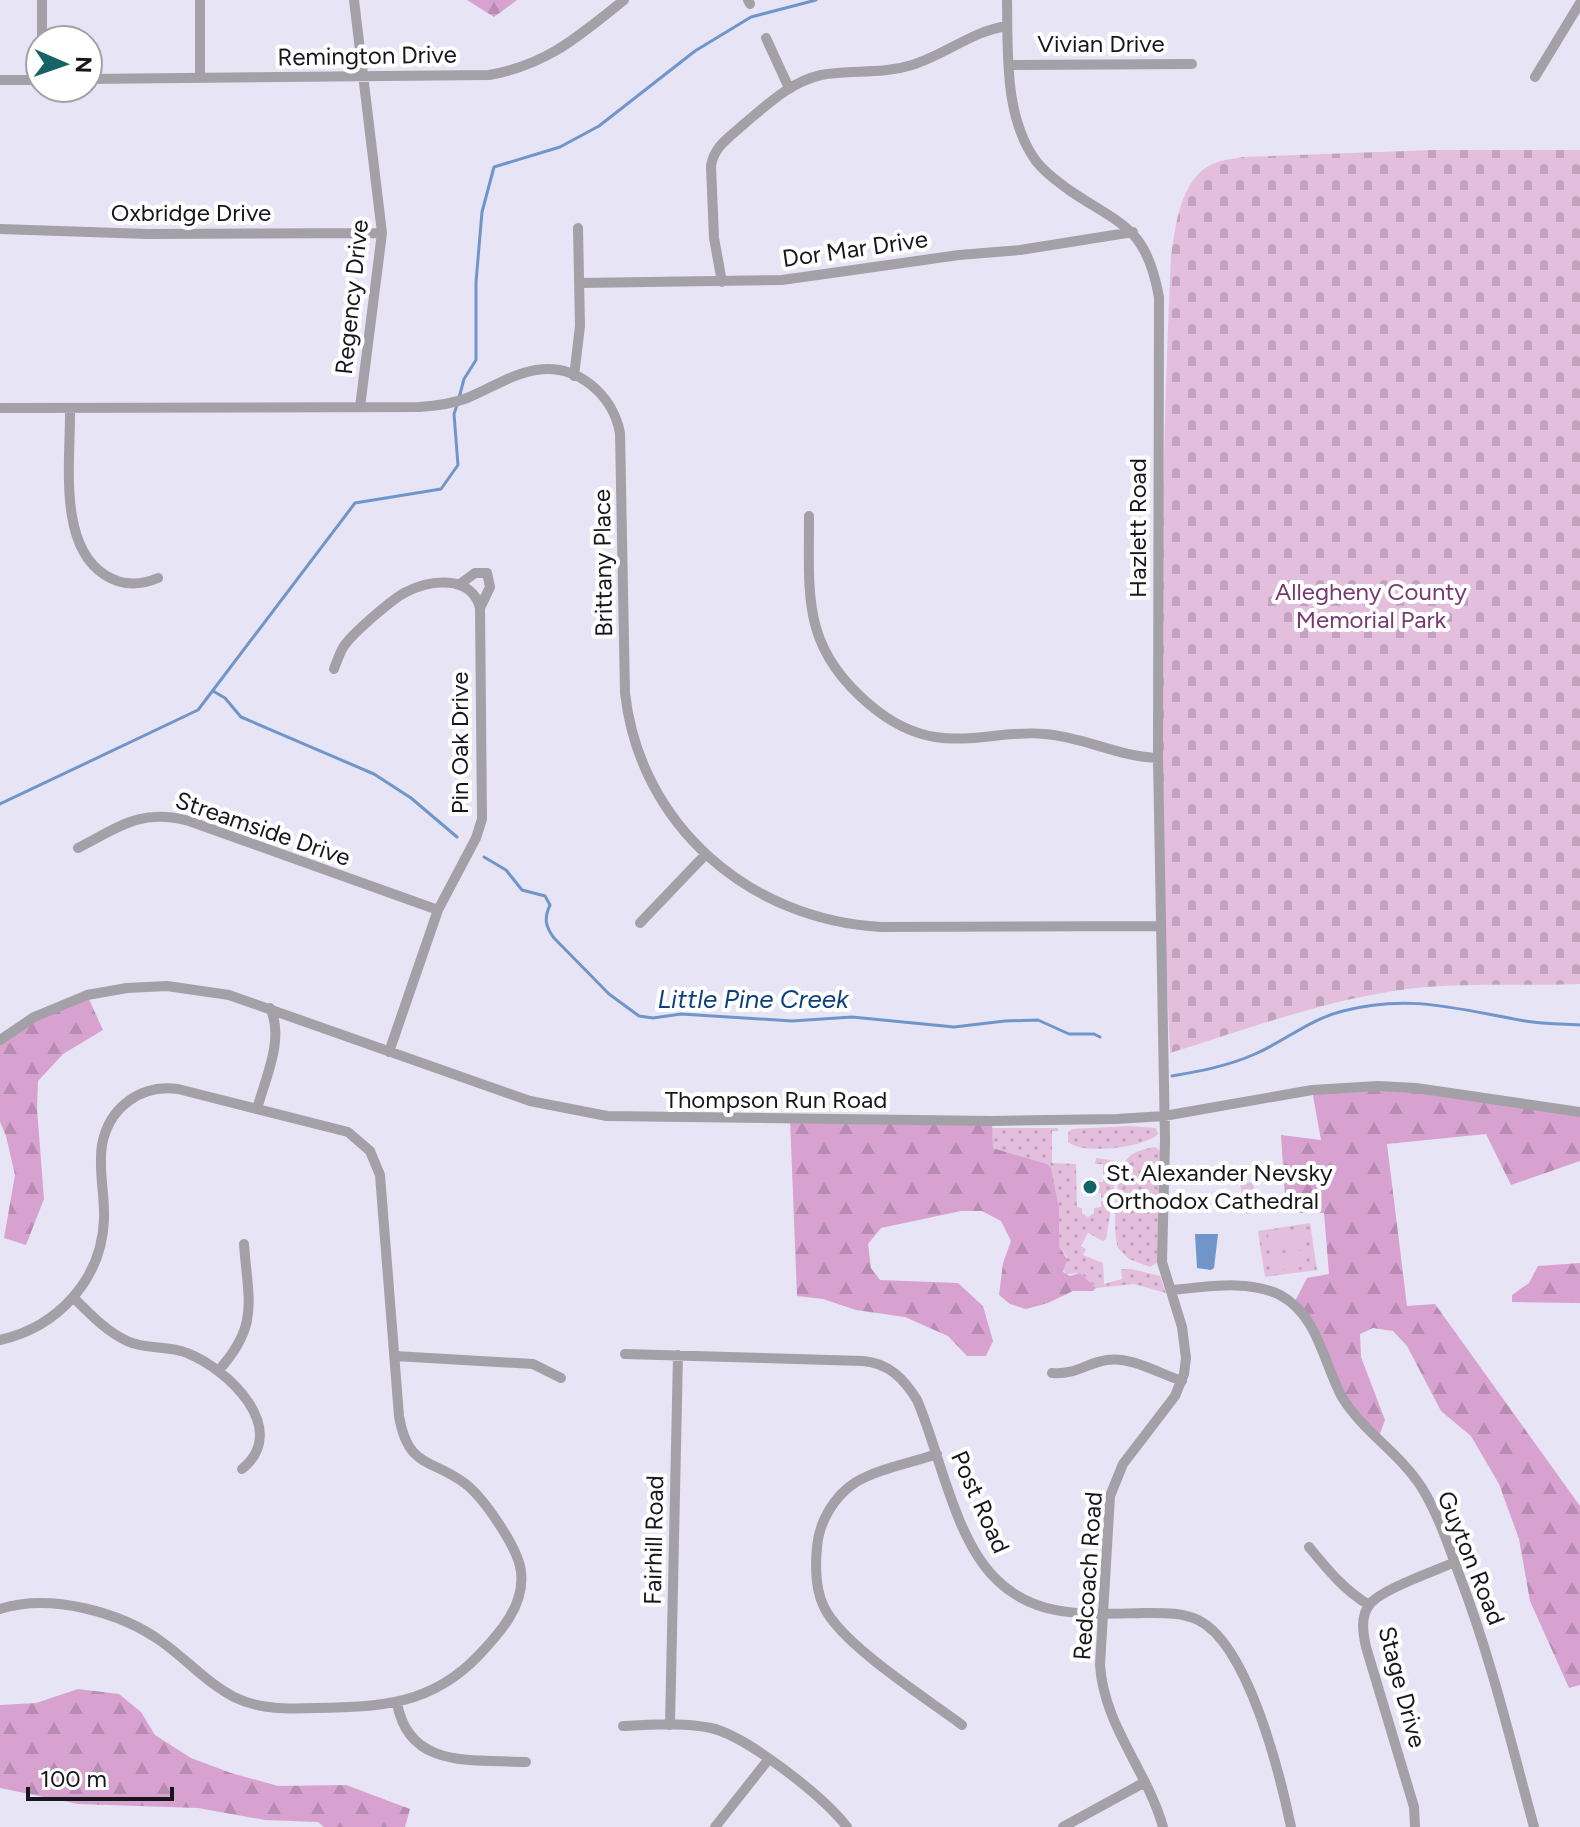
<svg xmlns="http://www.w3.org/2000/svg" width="1580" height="1827" viewBox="0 0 1580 1827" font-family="Figtree,sans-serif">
  <defs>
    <pattern id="grass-dots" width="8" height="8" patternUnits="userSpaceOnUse" patternTransform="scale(2)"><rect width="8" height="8" fill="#e3bedd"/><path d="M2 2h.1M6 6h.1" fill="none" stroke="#c2a3bd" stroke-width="1.8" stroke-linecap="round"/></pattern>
    <pattern id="forest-firs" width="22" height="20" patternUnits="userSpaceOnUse" patternTransform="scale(2)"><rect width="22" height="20" fill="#d7a2d0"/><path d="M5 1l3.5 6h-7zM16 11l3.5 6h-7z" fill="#b88bb2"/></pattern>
    <pattern id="cemetery-stones" width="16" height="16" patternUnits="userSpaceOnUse" patternTransform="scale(2)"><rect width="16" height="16" fill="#e3bedd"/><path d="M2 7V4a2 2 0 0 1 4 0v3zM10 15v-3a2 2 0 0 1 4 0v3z" fill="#c2a3bd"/></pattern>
  </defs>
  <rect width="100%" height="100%" fill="#e7e4f6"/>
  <!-- grass -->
  <path fill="url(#grass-dots)" d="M 1129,1126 L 1156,1128 L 1158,1134 C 1144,1148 1082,1155 1068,1142 L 1068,1133 L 1072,1129 Z
    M 992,1128 L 1058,1128 L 1058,1131 L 1052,1131 L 1052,1163 L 1076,1164 L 1077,1207 L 1082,1208 L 1082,1213 L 1088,1217 L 1094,1213 L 1094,1208 L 1101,1207 L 1101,1201 L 1112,1202 L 1106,1239 L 1103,1241 L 1088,1233 L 1081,1246 L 1086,1249 L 1083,1255 L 1103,1263 L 1104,1284 L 1122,1279 L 1121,1269 L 1131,1269 L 1160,1276 L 1166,1293 L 1134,1284 L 1096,1288 L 1080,1273 L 1066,1274 L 1063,1268 L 1067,1257 L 1059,1246 L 1059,1210 L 1047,1164 L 993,1148 Z
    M 1155,1147 L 1160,1151 L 1158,1262 L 1150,1267 L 1129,1259 L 1118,1248 C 1112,1233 1116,1172 1126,1160 C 1133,1151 1145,1149 1155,1147 Z
    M 1096,1158 L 1118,1161 L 1112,1198 L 1101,1198 L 1101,1193 L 1098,1193 L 1098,1182 L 1103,1182 L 1103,1164 L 1095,1164 Z
    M 1310,1223 L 1317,1270 L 1265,1277 L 1258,1231 Z"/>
  <!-- forest -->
  <path fill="url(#forest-firs)" d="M 467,0 L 517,0 L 494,17 Z
    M 87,995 L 103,1030 L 63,1054 L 38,1081 L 37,1109 L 44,1199 L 26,1245 L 4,1238 L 15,1175 L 6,1136 L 0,1122 L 0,1040 Z
    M 1377,1086 L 1580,1112 L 1580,1161 L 1511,1185 L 1486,1134 L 1387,1144 L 1407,1306 L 1435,1304 L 1580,1506 L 1580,1685 L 1569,1688 L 1530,1601 L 1519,1539 L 1499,1484 L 1471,1436 L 1441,1411 L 1407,1346 L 1393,1331 L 1373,1328 L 1360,1334 L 1361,1357 L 1385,1420 L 1378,1439 L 1359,1421 L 1321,1345 L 1293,1305 L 1307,1278 L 1329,1274 L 1324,1213 L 1286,1213 L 1281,1135 L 1321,1140 L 1312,1090 Z
    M 790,1119 L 992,1121 L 993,1148 L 1047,1164 L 1051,1168 L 1059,1209 L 1059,1246 L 1067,1259 L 1063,1272 L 1070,1276 L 1080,1273 L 1096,1288 L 1093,1291 L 1073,1291 L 1048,1303 L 1026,1309 L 1010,1304 L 999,1295 L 1003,1263 L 1011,1241 L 1001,1221 L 982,1211 L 961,1211 L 881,1228 L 868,1244 L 871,1268 L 880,1280 L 958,1283 L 983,1306 L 993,1341 L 986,1356 L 967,1356 L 948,1336 L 905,1317 L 856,1310 L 823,1299 L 797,1296 Z
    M 1580,1263 L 1580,1303 L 1512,1302 L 1512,1295 L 1529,1283 L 1538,1266 Z
    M 78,1689 L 119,1694 L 141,1712 L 155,1735 L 191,1758 L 231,1773 L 278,1786 L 346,1785 L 410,1809 L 405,1827 L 324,1827 L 318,1822 L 265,1820 L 198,1808 L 78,1804 L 0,1788 L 0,1705 L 36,1703 Z"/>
  <!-- cemetery -->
  <path fill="url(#cemetery-stones)" d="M 1434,150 L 1580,150 L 1580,984 C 1529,986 1477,983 1426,987 C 1338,995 1254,1027 1170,1053 C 1158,787 1159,520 1171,255 C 1176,225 1180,180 1212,164 C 1221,160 1233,159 1243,157 Z"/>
  <!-- pitch -->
  <path fill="#e3bedd" d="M 1253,1182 L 1258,1212 L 1246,1214 L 1240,1184 Z
    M 1302,1229 L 1304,1245 L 1270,1250 L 1268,1234 Z
    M 1305,1250 L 1307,1266 L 1273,1271 L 1271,1255 Z"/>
  <!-- water -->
  <path fill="#7096c9" d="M 1195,1234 L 1218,1234 L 1214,1268 L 1211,1270 L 1197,1268 Z"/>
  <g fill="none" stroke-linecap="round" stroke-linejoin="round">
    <!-- stream -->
    <path stroke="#7096c9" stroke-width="3" d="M 459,398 L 464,379 L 476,360 L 476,282 L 482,212 L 494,167 L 560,147 L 599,126 L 695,51 L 751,17 L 816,0
      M 213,691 L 225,698 L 241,717 L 374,774 L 411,798 L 457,837
      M 0,804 L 198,710 L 355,503 L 441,489 L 458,465 L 454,414 L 457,405
      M 484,857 L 506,870 L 522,890 L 545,896 L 550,905 C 544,918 545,926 554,938 L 609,994 L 639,1016 L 653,1018 L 681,1014 L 792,1021 L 852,1017 L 954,1027 L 1005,1021 L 1038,1020 L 1069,1034 L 1094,1034 L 1100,1037
      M 1172,1076 C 1201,1071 1228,1066 1255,1054 C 1285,1041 1310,1019 1343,1011 C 1411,993 1460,1010 1525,1021 C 1543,1024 1562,1024 1580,1025"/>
    <!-- minor -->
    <path stroke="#a4a0a7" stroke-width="10" d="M 42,0 L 42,40
      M 200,0 L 200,77
      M 354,0 L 382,233 L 360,407
      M 748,0 L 750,4
      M 1007,0 C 1008,53 1004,117 1036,161 C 1045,173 1057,181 1069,190 C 1122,226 1146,226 1159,297 L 1158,758 L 1165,1140 L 1162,1262 L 1182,1327 L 1186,1358 L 1184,1374 L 1175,1396 L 1123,1464 L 1110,1496 L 1100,1665 C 1104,1726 1147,1770 1163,1827
      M 766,38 L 789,88
      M 1010,65 L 1192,64
      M 1535,77 L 1580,3
      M 88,79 L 489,75 C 547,65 579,36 624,0
      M 0,80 L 40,80
      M 0,229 L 148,234 L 382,233
      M 722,282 L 714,238 L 711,166 C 714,146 730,137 744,124 C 767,105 790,82 821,75 C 851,69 880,75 912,65 C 945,55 972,31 1007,26
      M 580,283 L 782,280 L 959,255 L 1020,250 L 1133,232
      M 574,376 L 580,326 L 578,228
      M 0,408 L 419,407 C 435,406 452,404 467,398 C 490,389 511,374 536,370 C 577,363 613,395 620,433 L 625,693 C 640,826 750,920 881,927 L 1161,926
      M 70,408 C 71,458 57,545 105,575 C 122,586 139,586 158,578
      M 809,516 C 809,598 802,648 870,705 C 889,721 910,733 935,737 C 972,743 1008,730 1045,734 C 1084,737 1119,757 1158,758
      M 460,584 L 475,573 L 487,573 L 490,587 L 480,608
      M 334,669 C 337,661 340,652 344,646 C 353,633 392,599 406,592 C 431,579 472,575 480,608 L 482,819 L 476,838 L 438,910 L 389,1052
      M 78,848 C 119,827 141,808 189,821 L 438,910
      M 640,923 L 706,854
      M 0,1040 L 34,1017 L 87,995 L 127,988 L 167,986 L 229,995 L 530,1101 L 607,1116 L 992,1121 L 1117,1119 L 1164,1116 L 1312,1090 L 1378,1086 L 1416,1088 L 1580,1112
      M 257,1109 C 265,1079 285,1038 270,1008
      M 1172,1290 C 1206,1287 1248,1279 1280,1295 C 1319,1316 1323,1363 1342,1397 C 1363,1432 1400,1453 1422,1488 C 1439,1516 1449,1547 1460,1577 C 1491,1658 1511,1743 1534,1827
      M 74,1298 C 90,1314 106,1331 127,1341 C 146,1350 168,1345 187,1353 C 228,1369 291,1429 242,1469
      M 0,1340 C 58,1327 102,1279 104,1219 C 105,1195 98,1169 102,1145 C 109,1107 141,1084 178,1089 L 348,1132 L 370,1151 L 380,1175 L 399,1416 C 408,1470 433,1458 467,1485 C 485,1500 519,1549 521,1572 C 525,1605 500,1633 479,1655 C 432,1705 380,1707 317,1708 C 289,1709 260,1710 234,1697 C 207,1683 186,1659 162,1642 C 121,1612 50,1593 0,1609
      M 625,1354 L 863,1361 C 889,1363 904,1379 917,1400 C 940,1453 954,1537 995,1578 C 1036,1620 1090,1614 1144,1613 C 1162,1613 1181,1612 1198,1620 C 1248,1644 1280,1774 1291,1827
      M 395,1356 L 533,1364 L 561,1378
      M 218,1371 C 260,1325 248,1301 244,1244
      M 1052,1373 C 1076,1375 1086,1363 1107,1360 C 1131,1356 1160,1374 1182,1381
      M 937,1454 C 911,1463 880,1468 856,1482 C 834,1496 819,1522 817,1547 C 815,1568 815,1589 824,1607 C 842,1645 926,1698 962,1725
      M 1309,1547 C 1328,1570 1344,1590 1369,1605
      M 397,1703 C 409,1770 473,1759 526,1762
      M 670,1725 L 678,1355
      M 623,1726 C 652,1725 683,1722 711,1728 C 747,1736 824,1797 847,1827
      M 715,1827 L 768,1760
      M 1063,1827 L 1145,1782
      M 1415,1827 L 1414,1807 L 1366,1647 C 1363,1633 1360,1616 1370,1604 C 1382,1589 1435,1571 1455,1562"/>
  </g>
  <!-- markers -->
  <circle fill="#136367" stroke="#fff" stroke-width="3" cx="1090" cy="1187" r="8"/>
  <g text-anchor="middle" stroke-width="8" stroke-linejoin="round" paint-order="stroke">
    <!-- street labels -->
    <g font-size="24" fill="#17161c" stroke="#fff">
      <text x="1101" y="52">Vivian Drive</text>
      <text transform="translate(367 56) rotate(-1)" y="8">Remington Drive</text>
      <text x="191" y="221">Oxbridge Drive</text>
      <text transform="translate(855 249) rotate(-8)" y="8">Dor Mar Drive</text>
      <text transform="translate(352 297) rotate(-84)" y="8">Regency Drive</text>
      <text transform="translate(1138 528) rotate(-90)" y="8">Hazlett Road</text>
      <text transform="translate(603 563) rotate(-91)" y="8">Brittany Place</text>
      <text transform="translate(460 743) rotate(-90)" y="8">Pin Oak Drive</text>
      <text transform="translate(263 829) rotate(19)" y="8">Streamside Drive</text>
      <text x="776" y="1108">Thompson Run Road</text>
      <text transform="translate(980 1502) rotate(66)" y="8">Post Road</text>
      <text transform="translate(654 1540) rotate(-89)" y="8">Fairhill Road</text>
      <text transform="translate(1471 1558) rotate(68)" y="8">Guyton Road</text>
      <text transform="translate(1088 1576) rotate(-86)" y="8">Redcoach Road</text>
      <text transform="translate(1402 1687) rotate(75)" y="8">Stage Drive</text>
    </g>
    <!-- park labels -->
    <g font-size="24" fill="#773871" stroke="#fff">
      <text x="1371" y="600">Allegheny County<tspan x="1371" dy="28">Memorial Park</tspan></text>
    </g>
    <!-- poi labels -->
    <g font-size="24" fill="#17161c" stroke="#fff" text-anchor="start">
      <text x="1106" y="1181">St. Alexander Nevsky<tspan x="1106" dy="28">Orthodox Cathedral</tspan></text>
    </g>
    <!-- water labels -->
    <g font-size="26" font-style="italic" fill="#0d417e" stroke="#fff">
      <text x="753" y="1008">Little Pine Creek</text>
    </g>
  </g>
  <!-- north arrow -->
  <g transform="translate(64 64) rotate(92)"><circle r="38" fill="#ffffff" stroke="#a2a2a4" stroke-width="2"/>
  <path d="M0-6L14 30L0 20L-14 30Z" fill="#136367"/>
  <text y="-12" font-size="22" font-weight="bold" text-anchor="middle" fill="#17161c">N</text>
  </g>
  <!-- scale -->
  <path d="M28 1787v12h144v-12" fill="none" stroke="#17161c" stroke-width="4"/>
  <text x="40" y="1787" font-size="24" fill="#17161c" stroke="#ffffff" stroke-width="6" paint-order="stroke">100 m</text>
</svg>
